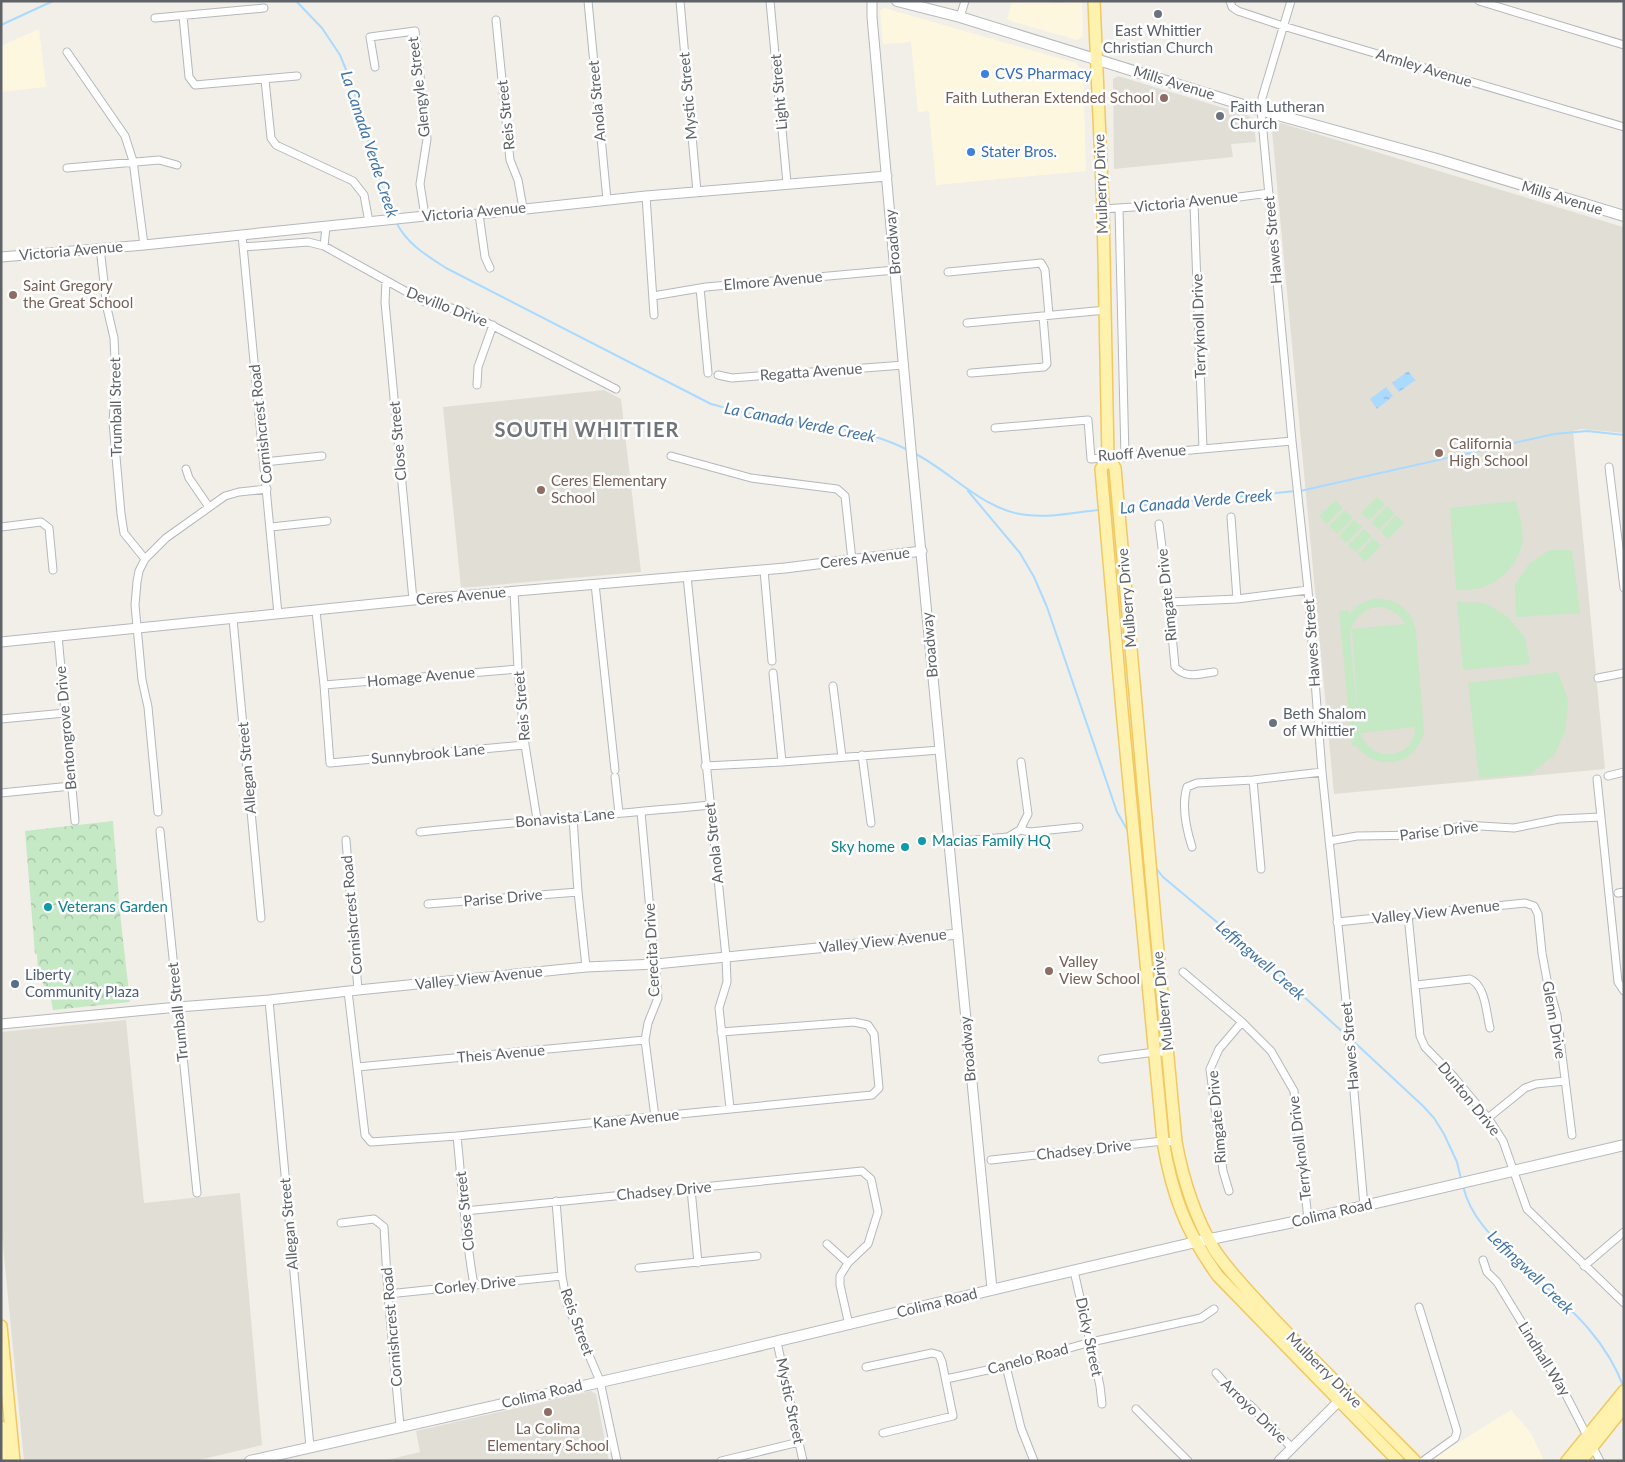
<svg xmlns="http://www.w3.org/2000/svg" width="1625" height="1462" viewBox="0 0 1625 1462" font-family="Lato,sans-serif">
  <defs>
    <pattern id="forest-crowns" width="20" height="18" patternUnits="userSpaceOnUse" patternTransform="scale(1.25)"><rect width="20" height="18" fill="#c5e8c5"/><path d="M2 6a3 3 0 1 1 6 0M12 15a3 3 0 1 1 6 0" fill="none" stroke="#a3c0a4"/></pattern>
    <pattern id="water-ripples" width="26" height="14" patternUnits="userSpaceOnUse" patternTransform="scale(1.25)"><rect width="26" height="14" fill="#aadaff"/><path d="M2 4q2-2 4 0t4 0M15 11q2-2 4 0t4 0" fill="none" stroke="#8eb4d2"/></pattern>
  </defs>
  <rect width="100%" height="100%" fill="#f1efe8"/>
  <!-- commercial -->
  <path fill="#fef7e0" d="M 1012,1 L 1052,1 L 1052,3 L 1082,1 L 1083,36 L 1077,40 L 1007,20 Z
    M 884,8 L 1076,63 L 1083,73 L 1086,171 L 936,185 L 929,111 L 918,112 L 911,42 L 883,44 L 880,11 Z
    M 39,29 L 46,87 L 1,92 L 1,46 Z
    M 1511,1410 L 1531,1433 L 1544,1461 L 1429,1461 Z"/>
  <!-- education -->
  <path fill="#e1ded6" d="M 1118,76 L 1247,115 L 1253,119 L 1256,142 L 1231,144 L 1233,157 L 1114,169 L 1113,79 Z
    M 1281,123 L 1623,227 L 1624,433 L 1581,429 L 1573,431 L 1605,769 L 1334,794 L 1272,131 L 1272,128 Z
    M 604,390 L 621,399 L 641,572 L 461,588 L 443,407 Z
    M 126,1020 L 144,1203 L 240,1193 L 262,1445 L 195,1461 L 24,1461 L 1,1225 L 1,1032 Z
    M 591,1391 L 596,1394 L 609,1461 L 383,1461 L 420,1452 L 416,1431 Z"/>
  <!-- grass -->
  <path fill="#c5e8c5" fill-rule="evenodd" d="M 1377,497 L 1385,504 L 1369,520 L 1361,513 Z
    M 1335,500 L 1343,508 L 1327,524 L 1319,516 Z
    M 1516,501 C 1519,514 1524,531 1522,544 C 1518,563 1502,580 1484,587 C 1476,590 1465,589 1456,590 L 1450,508 Z
    M 1387,506 L 1395,514 L 1379,530 L 1371,522 Z
    M 1345,510 L 1353,518 L 1337,534 L 1329,526 Z
    M 1396,515 L 1404,523 L 1388,539 L 1381,532 Z
    M 1354,520 L 1362,527 L 1346,543 L 1339,536 Z
    M 1364,529 L 1372,536 L 1356,552 L 1348,545 Z
    M 1373,538 L 1381,546 L 1365,562 L 1358,554 Z
    M 1550,550 L 1572,550 L 1580,613 L 1516,617 L 1515,585 L 1529,564 Z
    M 1373,599 C 1395,597 1413,610 1416,632 L 1424,732 C 1416,766 1375,773 1356,745 L 1352,746 L 1339,611 L 1348,610 L 1349,614 L 1359,604 ZM 1376,607 C 1389,607 1399,613 1405,624 L 1351,629 C 1355,617 1364,609 1376,607 ZM 1351,630 L 1352,630 L 1359,730 L 1350,638 ZM 1415,727 C 1415,760 1371,764 1360,733 Z
    M 1457,602 L 1485,603 L 1508,617 L 1525,638 L 1530,664 L 1463,670 Z
    M 1558,672 L 1568,700 L 1565,732 L 1555,754 L 1531,774 L 1479,778 L 1468,683 Z"/>
  <!-- forest -->
  <path fill="url(#forest-crowns)" d="M 113,821 L 120,913 L 130,1002 L 53,1010 L 51,999 L 38,974 L 37,954 L 35,954 L 25,831 Z"/>
  <!-- water -->
  <path fill="url(#water-ripples)" d="M 1408,371 L 1416,381 L 1414,381 L 1399,392 L 1392,383 Z
    M 1386,387 L 1393,396 L 1377,409 L 1370,399 Z"/>
  <g fill="none" stroke-linecap="round" stroke-linejoin="round">
    <!-- stream -->
    <path stroke="#aadaff" stroke-width="2" d="M 296,1 L 322,28 L 340,55 L 353,87 L 387,205 L 392,216
      M 1,25 L 53,1
      M 396,222 C 407,244 426,255 446,268 L 711,404 C 727,408 743,413 759,416 C 809,425 862,426 908,450
      M 914,453 C 952,472 983,511 1027,515 C 1050,518 1076,512 1099,510
      M 968,491 L 1020,553 L 1034,577 L 1047,607 L 1117,812 L 1128,831
      M 1300,491 L 1554,434 L 1587,431 L 1624,435
      M 1124,507 L 1296,491
      M 1155,867 L 1163,877 L 1279,974 L 1346,1035
      M 1352,1040 L 1423,1106 L 1434,1118 L 1444,1134 L 1457,1162 L 1461,1179
      M 1463,1186 C 1471,1219 1494,1239 1518,1261 C 1560,1301 1603,1331 1624,1388"/>
    <defs>
      <path id="minor" d="M 588,1 L 607,200
        M 680,1 L 697,192
        M 770,1 L 787,183
        M 1230,1 L 1232,7 L 1238,11 L 1283,26 L 1624,127
        M 1291,1 L 1262,98 L 1261,110 L 1292,441 L 1308,590 L 1322,772 L 1347,1011 L 1364,1206
        M 1479,1 L 1624,45
        M 183,16 L 189,77 L 195,85 L 297,76
        M 960,17 L 965,1
        M 155,18 L 264,8
        M 496,20 L 510,160 L 518,180 L 523,208
        M 67,52 L 125,136 L 133,161 L 144,245
        M 375,67 L 370,37 L 415,31 L 427,139 L 420,184 L 425,216
        M 265,80 L 271,138 L 276,145 L 353,181 L 364,195 L 369,222
        M 67,168 L 159,160 L 177,165
        M 646,196 L 654,315
        M 1194,203 L 1203,449
        M 1119,208 L 1125,457
        M 1103,209 L 1194,203 L 1269,193
        M 479,214 L 485,257 L 490,268
        M 326,227 L 324,246 L 425,302 L 464,311 L 616,389
        M 242,235 L 278,614
        M 243,247 L 308,242 L 324,246
        M 100,248 L 107,308 L 114,338 L 116,381 L 113,422 L 121,514 L 124,533 L 145,559
        M 948,272 L 1041,263 L 1045,270 L 1049,315
        M 386,281 L 385,302 L 413,600
        M 700,288 L 708,373
        M 653,296 L 706,287 L 895,270
        M 967,323 L 1106,310
        M 971,373 L 1044,367 L 1047,364 L 1043,316
        M 718,375 L 732,378 L 904,365
        M 477,385 L 478,367 L 493,325
        M 995,428 L 1088,420 L 1091,459 L 1292,441
        M 671,456 L 751,478 L 837,489 L 845,496 L 852,560
        M 264,462 L 322,456
        M 1609,467 L 1624,588
        M 186,469 L 189,478 L 209,507
        M 1231,517 L 1237,599
        M 1159,524 L 1169,602 L 1175,667 C 1186,679 1198,674 1214,672
        M 1,527 L 41,522 L 49,528 L 53,570
        M 271,527 L 327,521
        M 764,570 L 772,661
        M 687,576 L 726,957 L 727,982 L 719,1008 L 730,1108
        M 595,584 L 615,770
        M 514,591 L 518,669 L 525,745 L 537,819
        M 1169,602 L 1237,599 L 1308,590
        M 316,611 L 324,685 L 330,763 L 525,745
        M 233,619 L 261,918
        M 58,636 L 75,821
        M 773,673 L 782,762
        M 1598,678 L 1624,673
        M 324,685 L 518,669
        M 833,686 L 842,757
        M 1,719 L 65,713
        M 862,755 L 871,823
        M 705,766 L 782,762 L 940,750
        M 1608,776 L 1624,772
        M 615,777 L 619,813
        M 1253,780 L 1261,869
        M 1,793 L 71,786
        M 158,812 L 148,707 L 142,680 L 135,605 L 137,582 L 139,571 L 145,559 L 166,538 L 225,496 L 239,492 L 267,489
        M 641,812 L 658,998 L 648,1023 L 645,1040 L 655,1117
        M 1601,817 L 1618,982 L 1624,991
        M 573,818 L 578,892 L 586,967
        M 1020,830 L 1028,814 L 1021,762
        M 160,831 L 197,1193
        M 420,832 C 517,822 614,814 711,805
        M 346,840 L 358,990
        M 1329,841 L 1357,836 L 1427,835 L 1464,825 L 1514,828 L 1559,819 L 1601,817 L 1597,779
        M 949,842 L 1008,837 L 1020,830 L 1030,832 L 1079,827
        M 1192,847 C 1186,828 1181,806 1187,787 L 1197,783 L 1253,780 L 1322,772
        M 1618,893 L 1624,892
        M 428,904 L 578,892
        M 1408,915 L 1420,1036 L 1425,1047 L 1454,1077 L 1488,1118 L 1503,1141 L 1527,1209 L 1624,1303
        M 1337,922 L 1525,903 L 1534,906 L 1538,914 L 1542,953 L 1547,980 L 1557,1015 L 1572,1135
        M 1183,972 L 1242,1022 L 1271,1051 L 1294,1091 L 1308,1219
        M 1416,985 L 1470,979 C 1486,986 1486,1013 1490,1028
        M 348,991 L 365,1135 L 371,1142 L 457,1136 L 872,1095 L 879,1088 L 874,1034 L 868,1025 L 854,1022 L 721,1032
        M 269,1000 L 310,1447
        M 1102,1059 L 1155,1052 L 1168,1052
        M 357,1067 L 645,1040
        M 1488,1118 L 1525,1088 L 1536,1084 L 1565,1081
        M 457,1136 C 462,1186 465,1236 474,1285
        M 991,1160 L 1163,1141 L 1176,1142
        M 691,1189 L 698,1263
        M 1229,1191 L 1223,1171 L 1210,1069 L 1219,1049 L 1242,1022
        M 556,1201 L 562,1276 L 567,1304 L 600,1381 L 617,1461
        M 465,1211 L 862,1171 L 871,1179 L 878,1212 L 868,1244 L 848,1263 L 840,1276 L 840,1285 L 849,1325
        M 341,1223 L 374,1219 L 384,1227 L 388,1294 L 400,1426
        M 827,1244 L 848,1263
        M 1483,1260 L 1487,1272 L 1497,1282 L 1566,1395 L 1600,1461
        M 1584,1266 L 1624,1232
        M 639,1268 L 757,1256
        M 1074,1271 L 1100,1386 L 1102,1404
        M 388,1294 L 562,1276
        M 1419,1307 L 1457,1431 L 1455,1438 L 1423,1461
        M 777,1342 L 803,1461
        M 1006,1366 L 1021,1428 L 1034,1461
        M 866,1367 L 932,1353 L 939,1355 L 942,1362 L 953,1416 L 883,1433
        M 1216,1373 L 1238,1398 L 1250,1405 L 1292,1448
        M 946,1379 L 1006,1366 L 1091,1342 L 1201,1318 L 1214,1309
        M 1136,1409 L 1188,1461
        M 721,1461 L 799,1442"/>
      <path id="tertiary" d="M 872,1 L 872,17 L 912,460 L 992,1289
        M 1,257 L 144,245 L 425,216 L 479,214 L 646,196 L 887,176
        M 1,642 L 413,600 L 785,568 L 922,551
        M 1,1024 L 178,1007 L 269,1000 L 358,990 L 586,967 L 656,964 L 958,934
        M 1279,1461 L 1344,1396"/>
      <path id="secondary" d="M 897,1 L 960,17 L 1253,108 L 1437,159 L 1624,216
        M 250,1461 L 720,1355 L 1025,1282 L 1196,1242 L 1308,1219 L 1624,1145"/>
      <path id="primary" d="M 1094,1 L 1103,209 L 1108,457 L 1115,468 L 1155,919 L 1176,1142 C 1183,1180 1194,1215 1214,1249 C 1227,1270 1253,1296 1270,1315 C 1317,1365 1367,1412 1415,1461
        M 1108,457 L 1101,469 L 1122,710 L 1163,1141 C 1172,1195 1186,1232 1218,1276 L 1398,1461
        M 1,1326 L 14,1461
        M 1,1427 L 4,1461
        M 1567,1461 L 1624,1391
        M 1581,1461 L 1624,1407"/>
    </defs>
    <!-- minor casing -->
    <use href="#minor" stroke="#b5b8bc" stroke-width="9"/>
    <!-- tertiary casing -->
    <use href="#tertiary" stroke="#b5b8bc" stroke-width="11"/>
    <!-- secondary casing -->
    <use href="#secondary" stroke="#b6babf" stroke-width="12"/>
    <!-- primary casing -->
    <use href="#primary" stroke="#f2c960" stroke-width="14"/>
    <!-- minor -->
    <use href="#minor" stroke="#fff" stroke-width="7"/>
    <!-- tertiary -->
    <use href="#tertiary" stroke="#fff" stroke-width="9"/>
    <!-- secondary -->
    <use href="#secondary" stroke="#fff" stroke-width="10"/>
    <!-- primary -->
    <use href="#primary" stroke="#fff2af" stroke-width="11"/>
  </g>
  <!-- markers -->
  <g fill="#6b7280" stroke="#fff" stroke-width="2">
    <circle cx="1158" cy="14" r="5"/>
    <circle cx="1220" cy="116" r="5"/>
    <circle cx="1273" cy="723" r="5"/>
  </g>
  <g fill="#3f7fe0" stroke="#fff" stroke-width="2">
    <circle cx="985" cy="74" r="5"/>
    <circle cx="971" cy="152" r="5"/>
  </g>
  <g fill="#8d6e63" stroke="#fff" stroke-width="2">
    <circle cx="1164" cy="98" r="5"/>
    <circle cx="13" cy="295" r="5"/>
    <circle cx="1439" cy="453" r="5"/>
    <circle cx="541" cy="490" r="5"/>
    <circle cx="1049" cy="971" r="5"/>
    <circle cx="548" cy="1412" r="5"/>
  </g>
  <g fill="#0f9aa8" stroke="#fff" stroke-width="2">
    <circle cx="922" cy="841" r="5"/>
    <circle cx="905" cy="847" r="5"/>
    <circle cx="48" cy="907" r="5"/>
  </g>
  <circle fill="#5c6f8a" stroke="#fff" stroke-width="2" cx="15" cy="984" r="5"/>
  <g text-anchor="middle" stroke-width="5" stroke-linejoin="round" paint-order="stroke">
    <!-- worship labels -->
    <g font-size="15" fill="#5b616d" stroke="#fff" text-anchor="start">
      <text x="1158" y="36" text-anchor="middle">East Whittier<tspan x="1158" dy="17">Christian Church</tspan></text>
      <text x="1230" y="112">Faith Lutheran<tspan x="1230" dy="17">Church</tspan></text>
      <text x="1283" y="719">Beth Shalom<tspan x="1283" dy="17">of Whittier</tspan></text>
    </g>
    <!-- street labels -->
    <g font-size="15" fill="#5f6368" stroke="#fff">
      <text transform="translate(1424 68) rotate(17)" y="5">Armley Avenue</text>
      <text transform="translate(1174 83) rotate(17)" y="5">Mills Avenue</text>
      <text transform="translate(419 87) rotate(-97)" y="5">Glengyle Street</text>
      <text transform="translate(779 92) rotate(-95)" y="5">Light Street</text>
      <text transform="translate(688 96) rotate(-95)" y="5">Mystic Street</text>
      <text transform="translate(597 101) rotate(-95)" y="5">Anola Street</text>
      <text transform="translate(506 115) rotate(-96)" y="5">Reis Street</text>
      <text transform="translate(1101 184) rotate(-92)" y="5">Mulberry Drive</text>
      <text transform="translate(1562 198) rotate(17)" y="5">Mills Avenue</text>
      <text transform="translate(1186 202) rotate(-6)" y="5">Victoria Avenue</text>
      <text transform="translate(474 212) rotate(-5)" y="5">Victoria Avenue</text>
      <text transform="translate(1273 240) rotate(-95)" y="5">Hawes Street</text>
      <text transform="translate(893 242) rotate(-95)" y="5">Broadway</text>
      <text transform="translate(71 251) rotate(-5)" y="5">Victoria Avenue</text>
      <text transform="translate(773 281) rotate(-5)" y="5">Elmore Avenue</text>
      <text transform="translate(447 307) rotate(21)" y="5">Devillo Drive</text>
      <text transform="translate(1199 326) rotate(-92)" y="5">Terryknoll Drive</text>
      <text transform="translate(811 372) rotate(-4)" y="5">Regatta Avenue</text>
      <text transform="translate(116 407) rotate(-91)" y="5">Trumball Street</text>
      <text transform="translate(261 424) rotate(-96)" y="5">Cornishcrest Road</text>
      <text transform="translate(398 441) rotate(-95)" y="5">Close Street</text>
      <text transform="translate(1142 453) rotate(-4)" y="5">Ruoff Avenue</text>
      <text transform="translate(865 558) rotate(-7)" y="5">Ceres Avenue</text>
      <text transform="translate(1167 595) rotate(-96)" y="5">Rimgate Drive</text>
      <text transform="translate(461 596) rotate(-5)" y="5">Ceres Avenue</text>
      <text transform="translate(1127 598) rotate(-95)" y="5">Mulberry Drive</text>
      <text transform="translate(1312 643) rotate(-94)" y="5">Hawes Street</text>
      <text transform="translate(930 645) rotate(-95)" y="5">Broadway</text>
      <text transform="translate(421 677) rotate(-5)" y="5">Homage Avenue</text>
      <text transform="translate(522 706) rotate(-95)" y="5">Reis Street</text>
      <text transform="translate(66 728) rotate(-95)" y="5">Bentongrove Drive</text>
      <text transform="translate(428 754) rotate(-5)" y="5">Sunnybrook Lane</text>
      <text transform="translate(247 768) rotate(-95)" y="5">Allegan Street</text>
      <text transform="translate(565 818) rotate(-5)" y="5">Bonavista Lane</text>
      <text transform="translate(1439 831) rotate(-7)" y="5">Parise Drive</text>
      <text transform="translate(714 843) rotate(-96)" y="5">Anola Street</text>
      <text transform="translate(503 898) rotate(-5)" y="5">Parise Drive</text>
      <text transform="translate(1436 912) rotate(-6)" y="5">Valley View Avenue</text>
      <text transform="translate(352 915) rotate(-95)" y="5">Cornishcrest Road</text>
      <text transform="translate(883 941) rotate(-6)" y="5">Valley View Avenue</text>
      <text transform="translate(652 950) rotate(-93)" y="5">Cerecita Drive</text>
      <text transform="translate(479 978) rotate(-6)" y="5">Valley View Avenue</text>
      <text transform="translate(1163 1001) rotate(-96)" y="5">Mulberry Drive</text>
      <text transform="translate(178 1012) rotate(-96)" y="5">Trumball Street</text>
      <text transform="translate(1554 1020) rotate(80)" y="5">Glenn Drive</text>
      <text transform="translate(1350 1046) rotate(-95)" y="5">Hawes Street</text>
      <text transform="translate(968 1049) rotate(-95)" y="5">Broadway</text>
      <text transform="translate(501 1054) rotate(-5)" y="5">Theis Avenue</text>
      <text transform="translate(1469 1099) rotate(51)" y="5">Dunton Drive</text>
      <text transform="translate(1217 1117) rotate(-95)" y="5">Rimgate Drive</text>
      <text transform="translate(636 1119) rotate(-6)" y="5">Kane Avenue</text>
      <text transform="translate(1300 1148) rotate(-97)" y="5">Terryknoll Drive</text>
      <text transform="translate(1084 1150) rotate(-6)" y="5">Chadsey Drive</text>
      <text transform="translate(664 1191) rotate(-5)" y="5">Chadsey Drive</text>
      <text transform="translate(465 1211) rotate(-96)" y="5">Close Street</text>
      <text transform="translate(1332 1213) rotate(-13)" y="5">Colima Road</text>
      <text transform="translate(289 1224) rotate(-95)" y="5">Allegan Street</text>
      <text transform="translate(475 1285) rotate(-6)" y="5">Corley Drive</text>
      <text transform="translate(937 1303) rotate(-14)" y="5">Colima Road</text>
      <text transform="translate(577 1322) rotate(70)" y="5">Reis Street</text>
      <text transform="translate(392 1327) rotate(-95)" y="5">Cornishcrest Road</text>
      <text transform="translate(1089 1337) rotate(78)" y="5">Dicky Street</text>
      <text transform="translate(1028 1359) rotate(-15)" y="5">Canelo Road</text>
      <text transform="translate(1544 1359) rotate(58)" y="5">Lindhall Way</text>
      <text transform="translate(1324 1370) rotate(45)" y="5">Mulberry Drive</text>
      <text transform="translate(542 1394) rotate(-13)" y="5">Colima Road</text>
      <text transform="translate(790 1401) rotate(78)" y="5">Mystic Street</text>
      <text transform="translate(1254 1411) rotate(44)" y="5">Arroyo Drive</text>
    </g>
    <!-- shop labels -->
    <g font-size="15" fill="#366cbe" stroke="#fff" text-anchor="start">
      <text x="995" y="79">CVS Pharmacy</text>
      <text x="981" y="157">Stater Bros.</text>
    </g>
    <!-- education labels -->
    <g font-size="15" fill="#785e54" stroke="#fff" text-anchor="start">
      <text x="1154" y="103" text-anchor="end">Faith Lutheran Extended School</text>
      <text x="23" y="291">Saint Gregory<tspan x="23" dy="17">the Great School</tspan></text>
      <text x="1449" y="449">California<tspan x="1449" dy="17">High School</tspan></text>
      <text x="551" y="486">Ceres Elementary<tspan x="551" dy="17">School</tspan></text>
      <text x="1059" y="967">Valley<tspan x="1059" dy="17">View School</tspan></text>
      <text x="548" y="1434" text-anchor="middle">La Colima<tspan x="548" dy="17">Elementary School</tspan></text>
    </g>
    <!-- culture labels -->
    <g font-size="15" fill="#0d838f" stroke="#fff" text-anchor="start">
      <text x="932" y="846">Macias Family HQ</text>
      <text x="895" y="852" text-anchor="end">Sky home</text>
      <text x="58" y="912">Veterans Garden</text>
    </g>
    <!-- service labels -->
    <g font-size="15" fill="#4e5e75" stroke="#fff" text-anchor="start">
      <text x="25" y="980">Liberty<tspan x="25" dy="17">Community Plaza</tspan></text>
    </g>
    <!-- water labels -->
    <g font-size="16" font-style="italic" fill="#4174aa" stroke="#fff">
      <text transform="translate(370 144) rotate(72)" y="6">La Canada Verde Creek</text>
      <text transform="translate(800 422) rotate(11)" y="6">La Canada Verde Creek</text>
      <text transform="translate(1196 501) rotate(-5)" y="6">La Canada Verde Creek</text>
      <text transform="translate(1261 960) rotate(41)" y="6">Leffingwell Creek</text>
      <text transform="translate(1531 1272) rotate(44)" y="6">Leffingwell Creek</text>
    </g>
    <!-- district labels -->
    <g font-size="20" font-weight="bold" letter-spacing="1" fill="#70757a" stroke="#fff">
      <text x="587" y="437">SOUTH WHITTIER</text>
    </g>
  </g>
  <!-- border -->
  <rect width="1625" height="1462" fill="none" stroke="#5f6368" stroke-width="5"/>
</svg>
